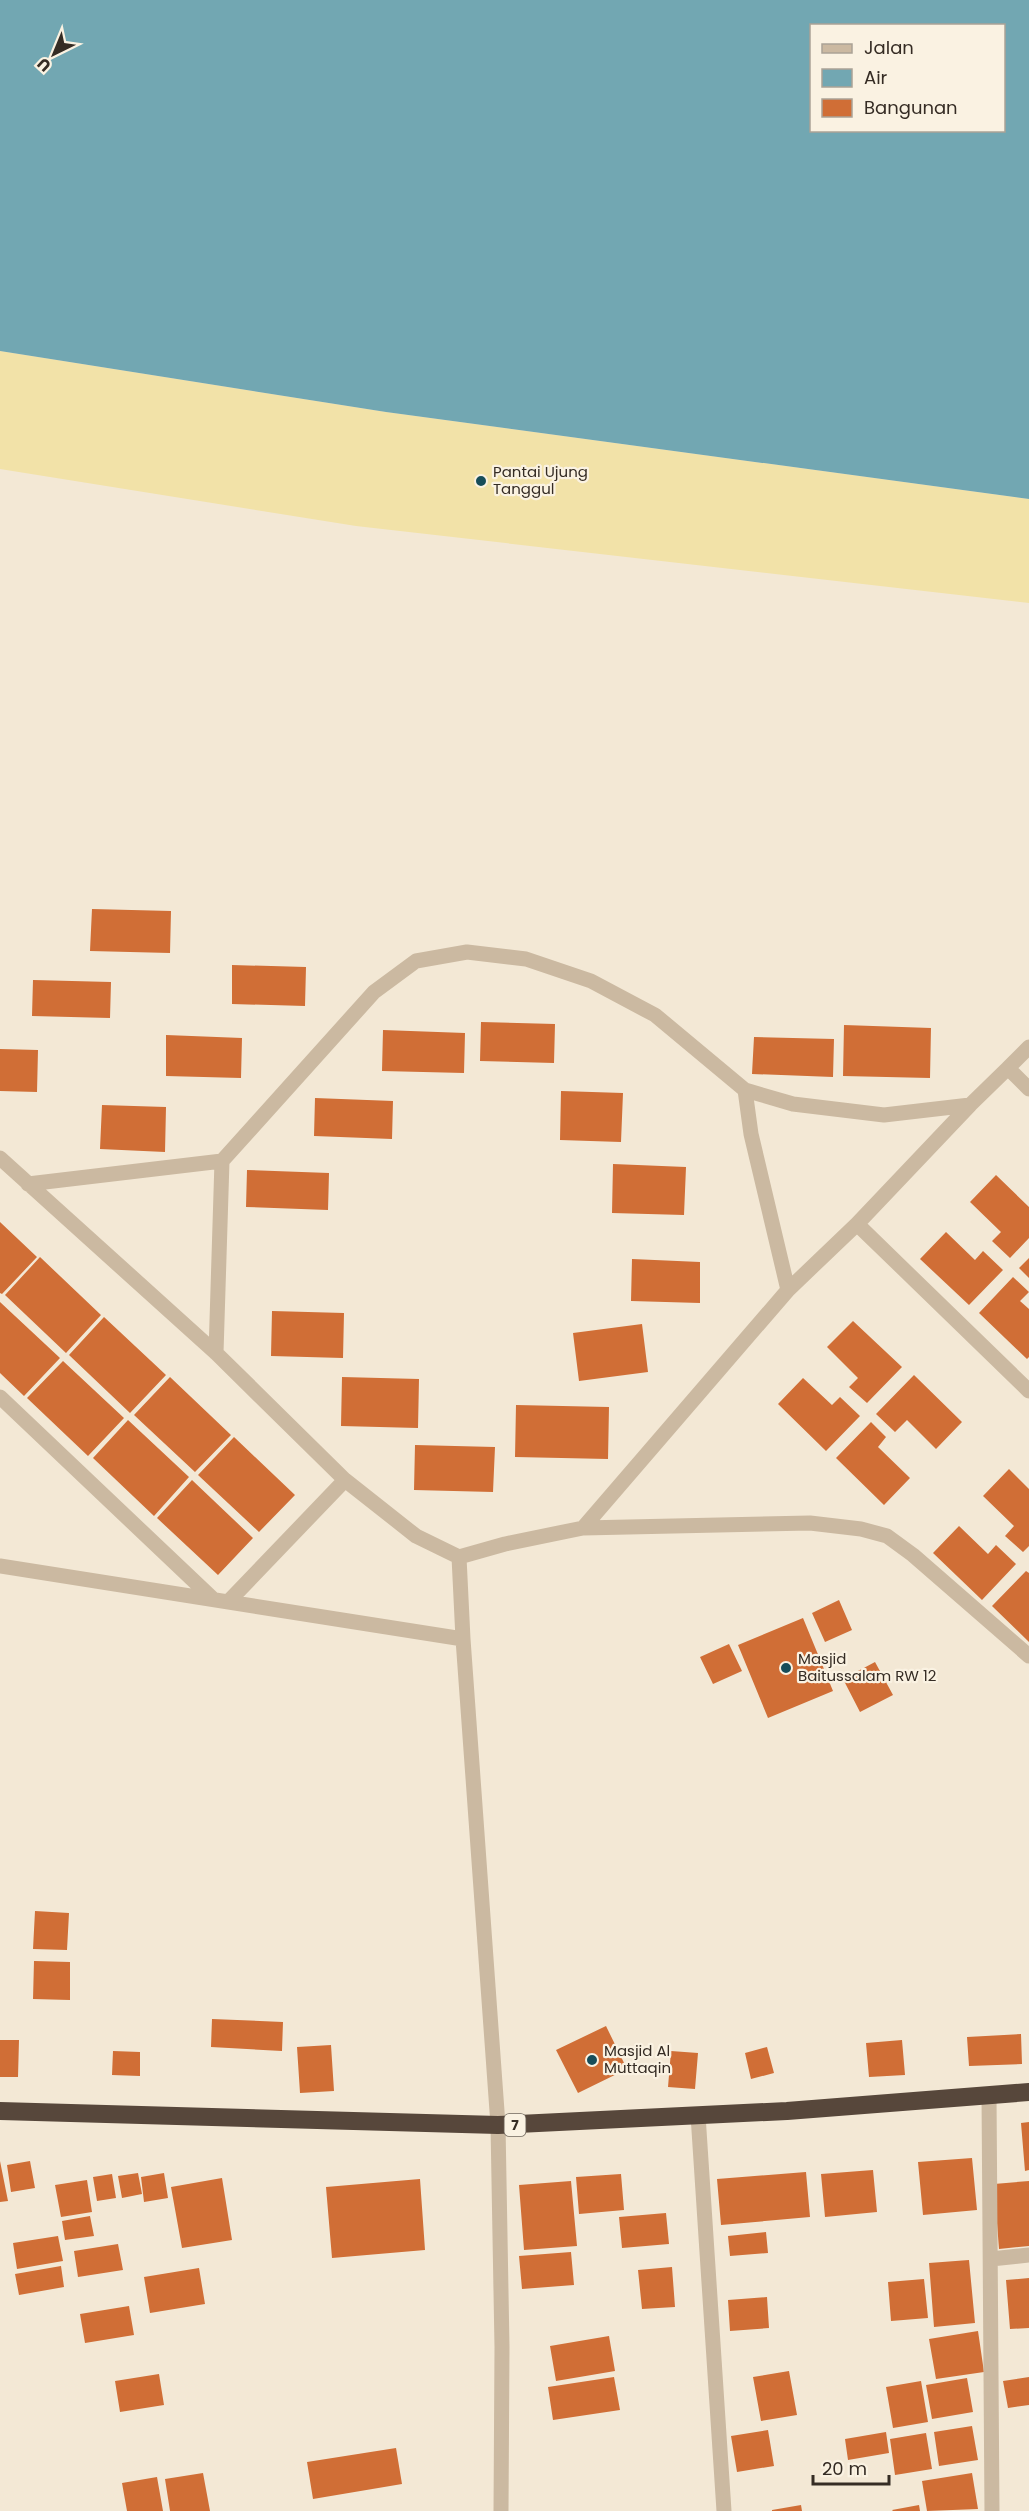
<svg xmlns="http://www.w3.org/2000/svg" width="1029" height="2511" viewBox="0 0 1029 2511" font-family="Poppins,sans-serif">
  <rect width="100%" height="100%" fill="#f3e8d5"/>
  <!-- sand -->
  <path fill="#f2e2a8" d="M 0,351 L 386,412 L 1029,499 L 1029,603 L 356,526 L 0,469 Z"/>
  <!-- water -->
  <path fill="#72a7b2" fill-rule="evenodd" d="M 0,0 L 1029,0 L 1029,499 L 386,412 L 0,351 ZM 812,26 L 1004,26 L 1004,130 L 812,130 Z"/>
  <!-- building -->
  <path fill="#d06e36" d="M 92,909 L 171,911 L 170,953 L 90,951 Z
    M 232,965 L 306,967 L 305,1006 L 232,1004 Z
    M 33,980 L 111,982 L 110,1018 L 32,1016 Z
    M 481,1022 L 555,1024 L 554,1063 L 480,1061 Z
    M 844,1025 L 931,1028 L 930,1078 L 843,1076 Z
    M 383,1030 L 465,1033 L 464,1073 L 382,1071 Z
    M 166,1035 L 242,1038 L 241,1078 L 166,1076 Z
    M 754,1037 L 834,1039 L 833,1077 L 752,1074 Z
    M 0,1049 L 38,1050 L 37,1092 L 0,1091 Z
    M 561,1091 L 623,1093 L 621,1142 L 560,1140 Z
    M 315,1098 L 393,1101 L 392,1139 L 314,1136 Z
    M 102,1105 L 166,1107 L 165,1152 L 100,1149 Z
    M 613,1164 L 686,1167 L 684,1215 L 612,1213 Z
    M 247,1170 L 329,1173 L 328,1210 L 246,1207 Z
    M 996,1175 L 1029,1207 L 1029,1238 L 1010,1258 L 992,1241 L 1001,1232 L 970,1202 Z
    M 0,1222 L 37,1257 L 2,1294 L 0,1293 Z
    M 946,1232 L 975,1260 L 983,1251 L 1003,1270 L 969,1305 L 920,1259 Z
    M 40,1257 L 101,1315 L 66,1353 L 5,1295 Z
    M 1029,1258 L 1029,1278 L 1019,1268 Z
    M 632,1259 L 700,1262 L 700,1303 L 631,1301 Z
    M 1013,1277 L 1029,1292 L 1020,1301 L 1029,1309 L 1029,1357 L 1027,1359 L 979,1313 Z
    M 0,1302 L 60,1358 L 24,1396 L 0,1373 Z
    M 272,1311 L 344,1313 L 343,1358 L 271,1356 Z
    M 104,1317 L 166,1375 L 130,1413 L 69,1355 Z
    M 853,1321 L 902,1367 L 867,1403 L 849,1387 L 858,1378 L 827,1347 Z
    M 642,1324 L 648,1372 L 579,1381 L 573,1333 Z
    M 63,1361 L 124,1418 L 88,1456 L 27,1398 Z
    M 914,1375 L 962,1422 L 936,1449 L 907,1420 L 895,1432 L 876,1414 Z
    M 170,1377 L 231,1435 L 195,1472 L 134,1415 Z
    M 342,1377 L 419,1379 L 418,1428 L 341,1426 Z
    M 803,1378 L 832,1405 L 840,1397 L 860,1416 L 826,1451 L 778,1404 Z
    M 516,1405 L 609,1407 L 608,1459 L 515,1457 Z
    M 128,1420 L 189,1477 L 154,1516 L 93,1458 Z
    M 871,1422 L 886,1437 L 878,1447 L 910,1478 L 884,1505 L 836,1458 Z
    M 234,1437 L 295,1495 L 259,1532 L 198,1475 Z
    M 415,1445 L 495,1447 L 493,1492 L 414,1490 Z
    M 1009,1469 L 1029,1489 L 1029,1546 L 1023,1552 L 1005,1536 L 1014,1526 L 983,1496 Z
    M 192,1480 L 253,1538 L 218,1575 L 157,1518 Z
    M 959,1526 L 988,1554 L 996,1545 L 1016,1564 L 982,1600 L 933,1553 Z
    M 1026,1571 L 1029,1573 L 1029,1642 L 992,1606 Z
    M 839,1600 L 852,1630 L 825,1642 L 812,1613 Z
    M 803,1618 L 833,1691 L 768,1718 L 738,1645 Z
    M 729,1644 L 742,1671 L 713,1684 L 700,1657 Z
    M 875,1662 L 893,1695 L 860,1712 L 843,1679 Z
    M 35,1911 L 69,1913 L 67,1950 L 33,1949 Z
    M 34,1961 L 70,1962 L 70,2000 L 33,1999 Z
    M 212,2019 L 283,2022 L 282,2051 L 211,2047 Z
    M 606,2026 L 627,2069 L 578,2093 L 556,2050 Z
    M 1021,2034 L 1022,2064 L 969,2066 L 967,2037 Z
    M 0,2040 L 19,2040 L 18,2077 L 0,2077 Z
    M 902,2040 L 905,2075 L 869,2077 L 866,2043 Z
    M 331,2045 L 334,2091 L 300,2093 L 297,2047 Z
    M 767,2047 L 774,2073 L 751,2079 L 745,2053 Z
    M 113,2051 L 140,2052 L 140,2076 L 112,2075 Z
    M 671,2051 L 698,2053 L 695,2089 L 668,2087 Z
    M 1029,2122 L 1029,2170 L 1025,2171 L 1021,2123 Z
    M 972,2158 L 977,2210 L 923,2215 L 918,2162 Z
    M 0,2161 L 8,2201 L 0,2202 Z
    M 30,2161 L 35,2188 L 11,2192 L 7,2165 Z
    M 873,2170 L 877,2212 L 825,2217 L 821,2174 Z
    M 806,2172 L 810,2217 L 721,2225 L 717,2179 Z
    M 138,2173 L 142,2194 L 122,2198 L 118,2176 Z
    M 164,2173 L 168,2198 L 144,2202 L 141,2177 Z
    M 112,2174 L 116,2198 L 97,2201 L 93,2177 Z
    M 621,2174 L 624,2210 L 579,2214 L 576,2177 Z
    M 222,2178 L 232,2240 L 182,2248 L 171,2187 Z
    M 420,2179 L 425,2250 L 332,2258 L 326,2187 Z
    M 87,2180 L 92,2212 L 61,2217 L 55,2185 Z
    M 571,2181 L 577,2246 L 524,2250 L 519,2185 Z
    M 1029,2181 L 1029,2246 L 999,2249 L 994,2184 Z
    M 666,2213 L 669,2244 L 622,2248 L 619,2217 Z
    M 90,2216 L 94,2236 L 65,2240 L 62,2221 Z
    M 766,2232 L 768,2253 L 730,2256 L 728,2236 Z
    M 58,2236 L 63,2261 L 17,2269 L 13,2243 Z
    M 118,2244 L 123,2270 L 78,2277 L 74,2251 Z
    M 571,2252 L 574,2285 L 522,2289 L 519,2256 Z
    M 969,2260 L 975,2323 L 934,2327 L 929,2263 Z
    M 61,2266 L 64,2287 L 19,2295 L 15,2274 Z
    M 672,2267 L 675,2307 L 642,2309 L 638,2270 Z
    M 199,2268 L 205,2304 L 150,2313 L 144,2277 Z
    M 1029,2278 L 1029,2328 L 1010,2329 L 1006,2280 Z
    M 924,2279 L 928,2318 L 891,2321 L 888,2282 Z
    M 767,2297 L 769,2328 L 730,2331 L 728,2300 Z
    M 129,2306 L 134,2335 L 85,2343 L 80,2314 Z
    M 978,2331 L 984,2372 L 936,2379 L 929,2339 Z
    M 609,2336 L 615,2371 L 556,2381 L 550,2346 Z
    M 789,2371 L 797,2415 L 761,2421 L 753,2377 Z
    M 159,2374 L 164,2405 L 120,2412 L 115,2381 Z
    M 614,2377 L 620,2410 L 553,2420 L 548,2387 Z
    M 1029,2377 L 1029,2405 L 1008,2408 L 1003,2381 Z
    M 967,2378 L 973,2412 L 932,2419 L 926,2385 Z
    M 921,2381 L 928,2422 L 893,2428 L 886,2387 Z
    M 972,2426 L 978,2460 L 939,2466 L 934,2432 Z
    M 768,2430 L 774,2466 L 737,2472 L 731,2436 Z
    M 886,2432 L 889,2453 L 848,2460 L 845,2439 Z
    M 926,2433 L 932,2469 L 895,2475 L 890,2439 Z
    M 396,2448 L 402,2484 L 313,2499 L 307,2462 Z
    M 203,2473 L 210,2511 L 170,2511 L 165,2479 Z
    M 972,2473 L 978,2509 L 927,2511 L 922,2481 Z
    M 157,2477 L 163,2511 L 127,2511 L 122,2483 Z
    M 801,2505 L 802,2511 L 772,2511 L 772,2510 Z
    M 919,2505 L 920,2511 L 893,2511 L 892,2510 Z"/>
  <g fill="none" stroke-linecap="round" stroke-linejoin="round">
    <!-- street -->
    <path stroke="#cbb9a1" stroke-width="15" d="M 1008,1068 L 1029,1047
      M 745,1090 L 751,1134 L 788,1290
      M 0,1158 L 216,1353 L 345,1480 L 416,1536 L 459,1557
      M 28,1184 L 222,1161
      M 857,1224 L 1029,1391
      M 216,1353 L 222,1161 L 374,992 L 416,961 L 467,952 L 526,959 L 591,981 L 655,1015 L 745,1090 L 793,1104 L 884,1115 L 970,1105
      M 0,1397 L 213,1599
      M 583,1528 L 788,1290 L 857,1224 L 970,1105 L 1008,1068 L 1029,1089
      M 0,1566 L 463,1639 L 498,2125 L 502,2347 L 501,2511
      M 228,1602 L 345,1480
      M 463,1639 L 459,1557 L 505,1544 L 583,1528 L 810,1523 L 861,1529 L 887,1536 L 913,1555 L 1029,1656
      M 989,2095 L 992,2511
      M 698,2115 L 724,2511
      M 991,2259 L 1029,2255"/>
    <!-- highway -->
    <path stroke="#57473b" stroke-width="18" d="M 0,2111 L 498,2125 L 787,2111 L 1029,2092"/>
  </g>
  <!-- markers -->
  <g fill="#174d59" stroke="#faf2e2" stroke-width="2">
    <circle cx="481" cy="481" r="6"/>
    <circle cx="786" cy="1668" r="6"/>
    <circle cx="592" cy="2060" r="6"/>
  </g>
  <g text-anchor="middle" stroke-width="4.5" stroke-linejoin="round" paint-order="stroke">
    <!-- shield labels -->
    <rect fill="#faf2e2" stroke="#70675d" stroke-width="1.5" x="504.5" y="2114" width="21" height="22" rx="4.5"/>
    <g font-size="14" font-weight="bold" fill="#352c24">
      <text x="515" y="2130">7</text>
    </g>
    <!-- poi labels -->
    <g font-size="15" fill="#352c24" stroke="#faf2e2" text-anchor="start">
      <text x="493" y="477">Pantai Ujung<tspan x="493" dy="17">Tanggul</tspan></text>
      <text x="798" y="1664">Masjid<tspan x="798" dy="17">Baitussalam RW 12</tspan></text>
      <text x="604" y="2056">Masjid Al<tspan x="604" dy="17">Muttaqin</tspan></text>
    </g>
  </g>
  <!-- legend -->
  <rect x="810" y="24" width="195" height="108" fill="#faf2e2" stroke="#aba396" stroke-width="1.5"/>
  <rect x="822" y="44" width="30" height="9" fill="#cbb9a1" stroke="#aba396" stroke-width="1.5"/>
  <text x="864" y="54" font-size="18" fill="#352c24">Jalan</text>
  <rect x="822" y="69" width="30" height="18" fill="#72a7b2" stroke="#aba396" stroke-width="1.5"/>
  <text x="864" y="84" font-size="18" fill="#352c24">Air</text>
  <rect x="822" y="99" width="30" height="18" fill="#d06e36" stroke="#aba396" stroke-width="1.5"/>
  <text x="864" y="114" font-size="18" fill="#352c24">Bangunan</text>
  <!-- north arrow -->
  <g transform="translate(54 54) rotate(223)" stroke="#faf2e2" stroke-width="4.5" paint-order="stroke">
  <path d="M0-4.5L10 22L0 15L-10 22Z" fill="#352c24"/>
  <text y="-9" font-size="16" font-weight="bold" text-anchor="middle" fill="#352c24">U</text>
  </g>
  <!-- scale -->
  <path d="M813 2475v9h76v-9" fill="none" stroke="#352c24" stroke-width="3"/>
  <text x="822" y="2475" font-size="18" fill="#352c24" stroke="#faf2e2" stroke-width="4.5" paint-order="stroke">20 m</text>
</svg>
